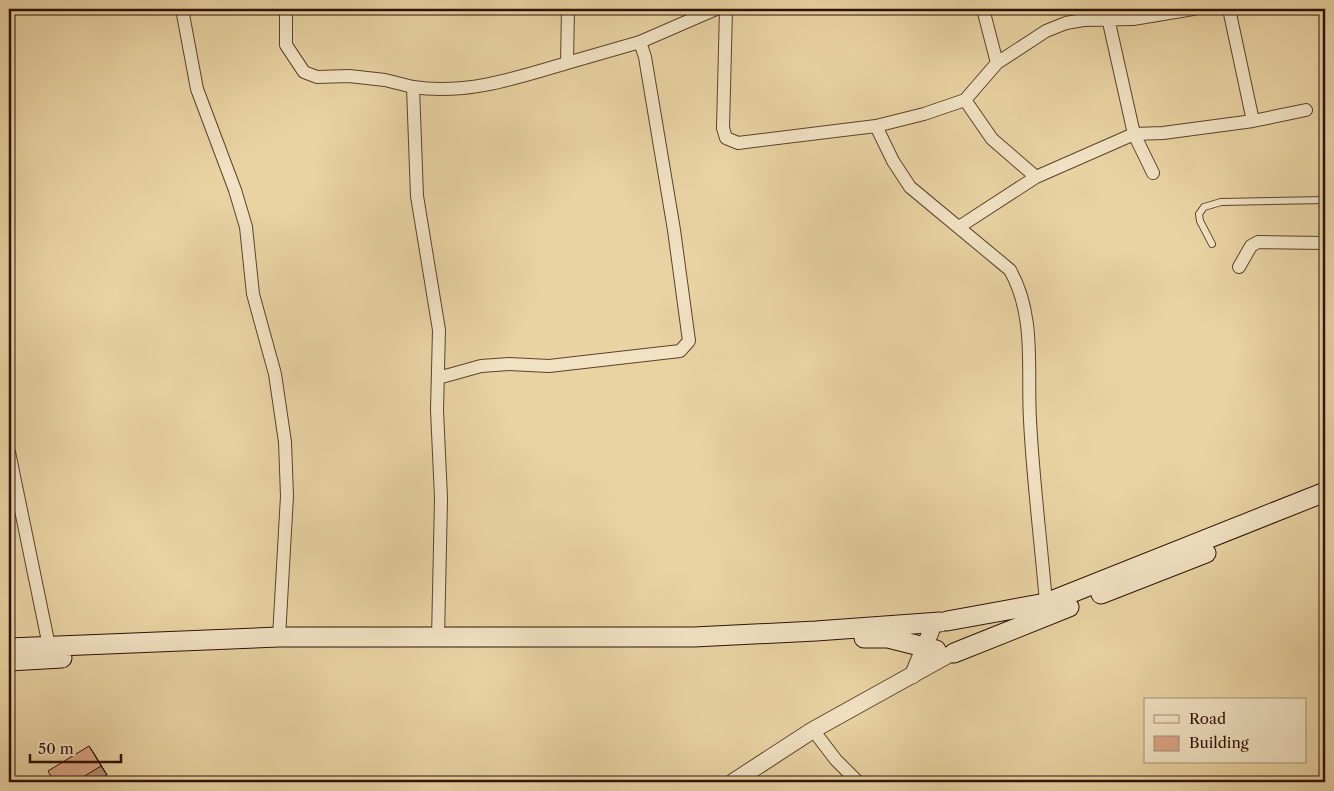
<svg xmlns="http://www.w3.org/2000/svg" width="1334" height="791" viewBox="0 0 1334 791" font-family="'Libre Caslon Text',serif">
  <rect width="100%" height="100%" fill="#e9d3a3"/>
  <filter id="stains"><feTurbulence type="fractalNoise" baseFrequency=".004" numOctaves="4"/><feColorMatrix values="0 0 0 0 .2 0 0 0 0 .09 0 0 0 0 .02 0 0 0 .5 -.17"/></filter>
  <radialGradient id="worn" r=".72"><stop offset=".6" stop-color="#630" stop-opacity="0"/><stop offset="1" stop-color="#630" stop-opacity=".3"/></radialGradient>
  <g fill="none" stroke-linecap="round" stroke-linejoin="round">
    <defs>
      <path id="service" d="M 1212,244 L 1200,221 L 1199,214 L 1204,207 L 1221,202 L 1325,200"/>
      <path id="minor" d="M 182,9 L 197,89 L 235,190 L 246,227 L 253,294 L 275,374 L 285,442 L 287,496 L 279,637
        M 286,9 L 286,45 L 304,72 L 317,77 L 349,76 L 385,80 L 413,87 L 417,196 L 439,330 L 437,410 L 441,498 L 438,639
        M 726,9 L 723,128 L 726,138 L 738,143 L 876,126 L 924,114 L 965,100 L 997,63 L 1046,31 L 1066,23 L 1083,20 L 1133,19 L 1193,9
        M 983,9 L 997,63
        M 1106,9 L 1134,134 L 1153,173
        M 1229,9 L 1253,121
        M 567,63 L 640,42 L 716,9
        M 413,87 C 466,95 517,78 567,63 L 568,9
        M 965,100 L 992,139 L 1036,177
        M 876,126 L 893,161 L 910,187 L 1010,270 C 1036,316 1027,369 1030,420 C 1033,481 1041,542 1046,603
        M 959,227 L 1036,177 L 1134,134 L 1163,133 L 1253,121 L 1306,110
        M 1239,267 L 1251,246 L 1258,242 L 1325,243
        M 438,378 L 481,366 L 509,364 L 549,366 L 680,351 L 689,341 L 674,230 L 645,57 L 640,42
        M 9,452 L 49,646
        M 813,730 L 836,760 L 858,782"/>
      <path id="tertiary" d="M 913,675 L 931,631
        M 733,782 L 813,730 L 948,655"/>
      <path id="secondary" d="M 1101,594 L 1206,553
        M 947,621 L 1046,603 L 1325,492
        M 864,638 L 888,638 L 936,650
        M 9,648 L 279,637 L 694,637 L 816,631 L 940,622
        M 954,653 L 1069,607
        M 9,661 L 62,658"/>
    </defs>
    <!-- service casing -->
    <use href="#service" stroke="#5c422d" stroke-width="8"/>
    <!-- minor casing -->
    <use href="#minor" stroke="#5c422d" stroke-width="14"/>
    <!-- tertiary casing -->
    <use href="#tertiary" stroke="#5c422d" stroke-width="18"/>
    <!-- secondary casing -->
    <use href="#secondary" stroke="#2d1206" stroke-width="21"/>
    <!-- service -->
    <use href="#service" stroke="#f1e2c3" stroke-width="6"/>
    <!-- minor -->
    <use href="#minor" stroke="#f1e2c3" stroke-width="12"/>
    <!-- tertiary -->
    <use href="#tertiary" stroke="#f1e2c3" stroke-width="16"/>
    <!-- secondary -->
    <use href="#secondary" stroke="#f1e2c3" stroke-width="19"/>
  </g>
  <!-- wall -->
  <path fill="#bd8e73" stroke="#2d1206" d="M 89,746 L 107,775 L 95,782 L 54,782 Z"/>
  <!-- shaded-wall -->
  <path fill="#9a745e" stroke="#2d1206" d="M 89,746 L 95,755 L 107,775 L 101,766 Z"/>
  <!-- building -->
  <path fill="#dca586" stroke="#2d1206" d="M 89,746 L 101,766 L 75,782 L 54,782 L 48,771 Z"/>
  <!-- margin -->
  <rect width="1334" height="791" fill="none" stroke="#e9d3a3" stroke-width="30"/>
  <rect x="10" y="10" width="1314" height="771" fill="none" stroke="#2d1206" stroke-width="2.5"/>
  <rect x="15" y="15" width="1304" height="761" fill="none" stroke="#2d1206"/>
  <!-- legend -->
  <rect x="1144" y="698" width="162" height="65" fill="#f1e2c3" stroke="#a38f77"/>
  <rect x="1154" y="715" width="25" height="8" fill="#f1e2c3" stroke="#a38f77"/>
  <text x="1189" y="724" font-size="15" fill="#2d1206">Road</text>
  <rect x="1154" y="736" width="25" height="15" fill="#dca586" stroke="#a38f77"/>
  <text x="1189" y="748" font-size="15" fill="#2d1206">Building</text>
  <!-- scale -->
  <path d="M30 754v8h91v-8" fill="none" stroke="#2d1206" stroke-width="2.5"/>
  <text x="38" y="754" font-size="15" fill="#2d1206" stroke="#f1e2c3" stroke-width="4" paint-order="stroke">50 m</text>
  <rect width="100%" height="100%" filter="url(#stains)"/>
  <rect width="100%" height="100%" fill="url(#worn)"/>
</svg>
